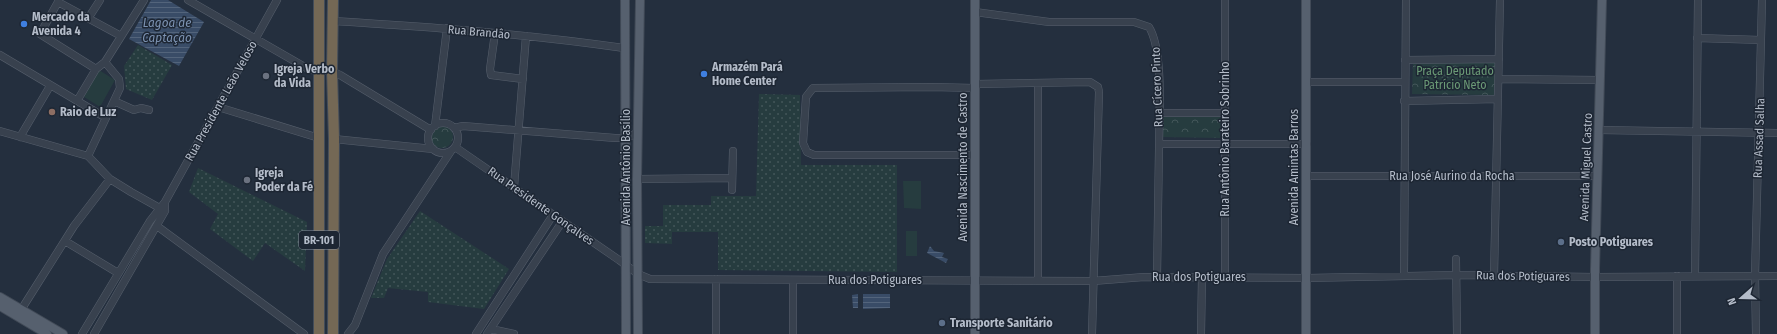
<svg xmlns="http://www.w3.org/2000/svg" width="1777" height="334" viewBox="0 0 1777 334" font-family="'Fira Sans Condensed',sans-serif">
  <defs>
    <pattern id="grass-dots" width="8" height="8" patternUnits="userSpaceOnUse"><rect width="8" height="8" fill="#263c3f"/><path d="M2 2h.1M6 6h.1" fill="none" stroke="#435659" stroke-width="1.8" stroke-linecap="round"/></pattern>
    <pattern id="park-crowns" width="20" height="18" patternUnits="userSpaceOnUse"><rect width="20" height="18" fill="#263c3f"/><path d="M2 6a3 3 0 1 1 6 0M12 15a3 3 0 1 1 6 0" fill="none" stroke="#435659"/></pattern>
    <pattern id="water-rules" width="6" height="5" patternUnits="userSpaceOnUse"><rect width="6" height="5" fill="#394c67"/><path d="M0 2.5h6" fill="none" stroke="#53647b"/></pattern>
  </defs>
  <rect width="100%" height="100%" fill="#242f3e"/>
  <!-- grass -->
  <path fill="url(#grass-dots)" d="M 138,45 L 172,65 L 152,100 L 126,89 L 124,66 Z
    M 759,94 L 800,95 L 801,165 L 897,165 L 897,272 L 718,270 L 718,232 L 672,232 L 672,244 L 645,243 L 645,226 L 663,226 L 663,205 L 711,205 L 711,196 L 756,196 Z
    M 198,168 L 307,222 L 305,271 L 265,243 L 253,261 L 210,229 L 218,214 L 189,192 Z
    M 420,211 L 509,269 L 484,309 L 428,302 L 428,292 L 388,288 L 384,298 L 371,298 L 387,259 Z"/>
  <!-- park -->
  <path fill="url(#park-crowns)" d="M 1498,61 L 1496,95 L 1412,94 L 1413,62 Z
    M 1161,114 L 1221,115 L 1220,138 L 1161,137 Z
    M431 137a11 11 0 1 1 22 0a11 11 0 1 1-22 0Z"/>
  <!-- pitch -->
  <path fill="#263c3f" d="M 99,70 L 115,80 L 100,107 L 84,97 Z
    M 903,181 L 921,181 L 921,209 L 904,208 Z
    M 906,231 L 917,231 L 917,256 L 906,256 Z"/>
  <!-- water -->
  <path fill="url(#water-rules)" d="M 151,0 L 168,0 L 204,22 L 179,66 L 129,39 Z
    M 930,246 L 934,251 L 944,253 L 942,257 L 948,259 L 946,263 L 927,253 Z
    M 858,294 L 858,308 L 853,308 L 852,295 Z
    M 863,294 L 890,294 L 890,308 L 863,309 Z"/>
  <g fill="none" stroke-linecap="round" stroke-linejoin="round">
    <defs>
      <path id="minor" d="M 188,0 L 310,70 L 332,71 L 340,75 L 431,130
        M 1225,0 L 1225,277
        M 975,12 L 1049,22 L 1134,22 L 1149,27 C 1164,51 1159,118 1159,148 C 1158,191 1158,234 1157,277
        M 91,14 L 100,0
        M 333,21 C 431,27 528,34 624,48
        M 495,33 L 490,69 L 491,75 L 523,79
        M 1697,38 L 1761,40
        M 0,55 L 106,118
        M 1405,60 L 1499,59
        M 96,69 L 40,34 L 58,2 L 121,36
        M 1499,79 L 1600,80
        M 1306,82 L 1405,82
        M 975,84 L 1090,82 L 1098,87 L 1099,92 L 1092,334
        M 1038,84 L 1038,280
        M 77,101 L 96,69 L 105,62 L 144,0
        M 114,101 L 134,110 L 141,108 L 149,110
        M 1404,101 L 1498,99
        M 218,107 L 319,138
        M 1159,113 L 1225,113
        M428 138a15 15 0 1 1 30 0a15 15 0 1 1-30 0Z
        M 435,126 L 447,28
        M 454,128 L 463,126 L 615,138 L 626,138 L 637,133
        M 1599,130 L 1777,133
        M 0,131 L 88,156 L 110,179 L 131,192 L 165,211
        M 20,137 L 50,86
        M 334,139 L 433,149
        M 1159,144 L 1307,144
        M 455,147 L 619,260 L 638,274 L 650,279 L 1093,281 L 1144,277 L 1307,278 L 1457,275 L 1595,277 L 1777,276
        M 975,155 L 814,155 L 807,152 L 803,143 L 806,97 L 813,88 L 931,87 L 975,88
        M 88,156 L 120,88 L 119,79 L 105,62
        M 1306,176 L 1597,176
        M 637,179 L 732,178
        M 514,187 L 526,36
        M 732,190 L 733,151
        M 157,226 L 304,334
        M 65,241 L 118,273
        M 1456,259 L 1457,334
        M 1404,275 L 1406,0
        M 1494,276 L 1500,0
        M 1695,276 L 1698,0
        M 716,279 L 716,334
        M 793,280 L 793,334
        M 21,310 L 74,226 L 110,179
        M 491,329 L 514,334
        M 82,334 L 150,221 L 165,202 L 277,0
        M 94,334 L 165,211 L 165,206
        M 348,334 L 355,325 L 383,254 L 451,151
        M 476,334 L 553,215
        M 487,334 L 562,222
        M 1201,334 L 1202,277
        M 1677,334 L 1677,276
        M 1756,334 L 1755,276 L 1762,0"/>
      <path id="major" d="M 625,0 L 626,334
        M 1306,0 L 1306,334
        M 0,297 L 63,334
        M 0,306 L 47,334
        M 638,334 L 637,179 L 640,0
        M 975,334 L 975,0
        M 1595,334 L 1595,269 L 1602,0"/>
      <path id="highway" d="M 319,0 L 319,334
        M 333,334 L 334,139 L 332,71 L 333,0"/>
    </defs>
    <!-- minor casing -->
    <use href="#minor" stroke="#565f6c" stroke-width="8"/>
    <!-- major casing -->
    <use href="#major" stroke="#414a57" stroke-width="10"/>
    <!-- highway casing -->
    <use href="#highway" stroke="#434c59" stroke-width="12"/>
    <!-- minor -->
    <use href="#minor" stroke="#38414e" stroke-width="7"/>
    <!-- major -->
    <use href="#major" stroke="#56606e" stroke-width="8"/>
    <!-- highway -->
    <use href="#highway" stroke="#746855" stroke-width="10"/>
  </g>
  <!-- markers -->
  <g fill="#3f7fe0" stroke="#1d2633" stroke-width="1.5">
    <circle cx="24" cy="24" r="4"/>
    <circle cx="704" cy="74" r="4"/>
  </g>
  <g fill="#6b7280" stroke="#1d2633" stroke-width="1.5">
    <circle cx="266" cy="76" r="4"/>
    <circle cx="247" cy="180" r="4"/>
  </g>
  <circle fill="#8d6e63" stroke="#1d2633" stroke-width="1.5" cx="52" cy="112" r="4"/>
  <g fill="#5c6f8a" stroke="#1d2633" stroke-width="1.5">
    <circle cx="1561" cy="242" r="4"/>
    <circle cx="942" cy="323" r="4"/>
  </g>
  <g text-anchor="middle" stroke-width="3" stroke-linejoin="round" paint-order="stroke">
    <!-- shield labels -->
    <rect fill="#1d2633" stroke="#878f9c" stroke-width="1" x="299" y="231" width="40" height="18" rx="3"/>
    <g font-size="11" font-weight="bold" fill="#b4bcc9">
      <text x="319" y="244">BR-101</text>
    </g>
    <!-- poi labels -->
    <g font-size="12" font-weight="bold" fill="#b4bcc9" stroke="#1d2633" text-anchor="start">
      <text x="32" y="21">Mercado da<tspan x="32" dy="14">Avenida 4</tspan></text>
      <text x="712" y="71">Armazém Pará<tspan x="712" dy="14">Home Center</tspan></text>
      <text x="274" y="73">Igreja Verbo<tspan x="274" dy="14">da Vida</tspan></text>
      <text x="60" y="116">Raio de Luz</text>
      <text x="255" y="177">Igreja<tspan x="255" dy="14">Poder da Fé</tspan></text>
      <text x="1569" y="246">Posto Potiguares</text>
      <text x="950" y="327">Transporte Sanitário</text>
    </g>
    <!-- street labels -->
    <g font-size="12" fill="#b4bcc9" stroke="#1d2633">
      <text transform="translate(479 32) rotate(5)" y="4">Rua Brandâo</text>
      <text transform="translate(1157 87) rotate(-92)" y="4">Rua Cícero Pinto</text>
      <text transform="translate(221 101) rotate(-61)" y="4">Rua Presidente Leão Veloso</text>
      <text transform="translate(1759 138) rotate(-88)" y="4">Rua Assad Salha</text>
      <text transform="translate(1225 139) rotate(-90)" y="4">Rua Antônio Barateiro Sobrinho</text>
      <text transform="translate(626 167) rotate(-90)" y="4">Avenida Antônio Basílio</text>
      <text transform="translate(963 167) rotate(-90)" y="4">Avenida Nascimento de Castro</text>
      <text transform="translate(1294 167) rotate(-90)" y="4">Avenida Amintas Barros</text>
      <text transform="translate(1586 167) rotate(-88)" y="4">Avenida Miguel Castro</text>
      <text x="1452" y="180">Rua José Aurino da Rocha</text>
      <text transform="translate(541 206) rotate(35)" y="4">Rua Presidente Gonçalves</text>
      <text transform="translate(1523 276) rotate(1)" y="4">Rua dos Potiguares</text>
      <text x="1199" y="281">Rua dos Potiguares</text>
      <text x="875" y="284">Rua dos Potiguares</text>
    </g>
    <!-- park labels -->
    <g font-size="12" fill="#6b9a76" stroke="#1d2633">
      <text x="1455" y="75">Praça Deputado<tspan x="1455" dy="14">Patrício Neto</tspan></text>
    </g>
    <!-- water labels -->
    <g font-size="13" font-style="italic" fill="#7c92b1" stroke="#1d2633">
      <text x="167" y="27">Lagoa de<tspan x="167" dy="15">Captação</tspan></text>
    </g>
  </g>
  <!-- north arrow -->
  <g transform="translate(1741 298) rotate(250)" stroke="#1d2633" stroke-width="3" paint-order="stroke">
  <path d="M0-3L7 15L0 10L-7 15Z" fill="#b4bcc9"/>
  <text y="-6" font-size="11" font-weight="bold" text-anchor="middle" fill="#b4bcc9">N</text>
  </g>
</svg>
